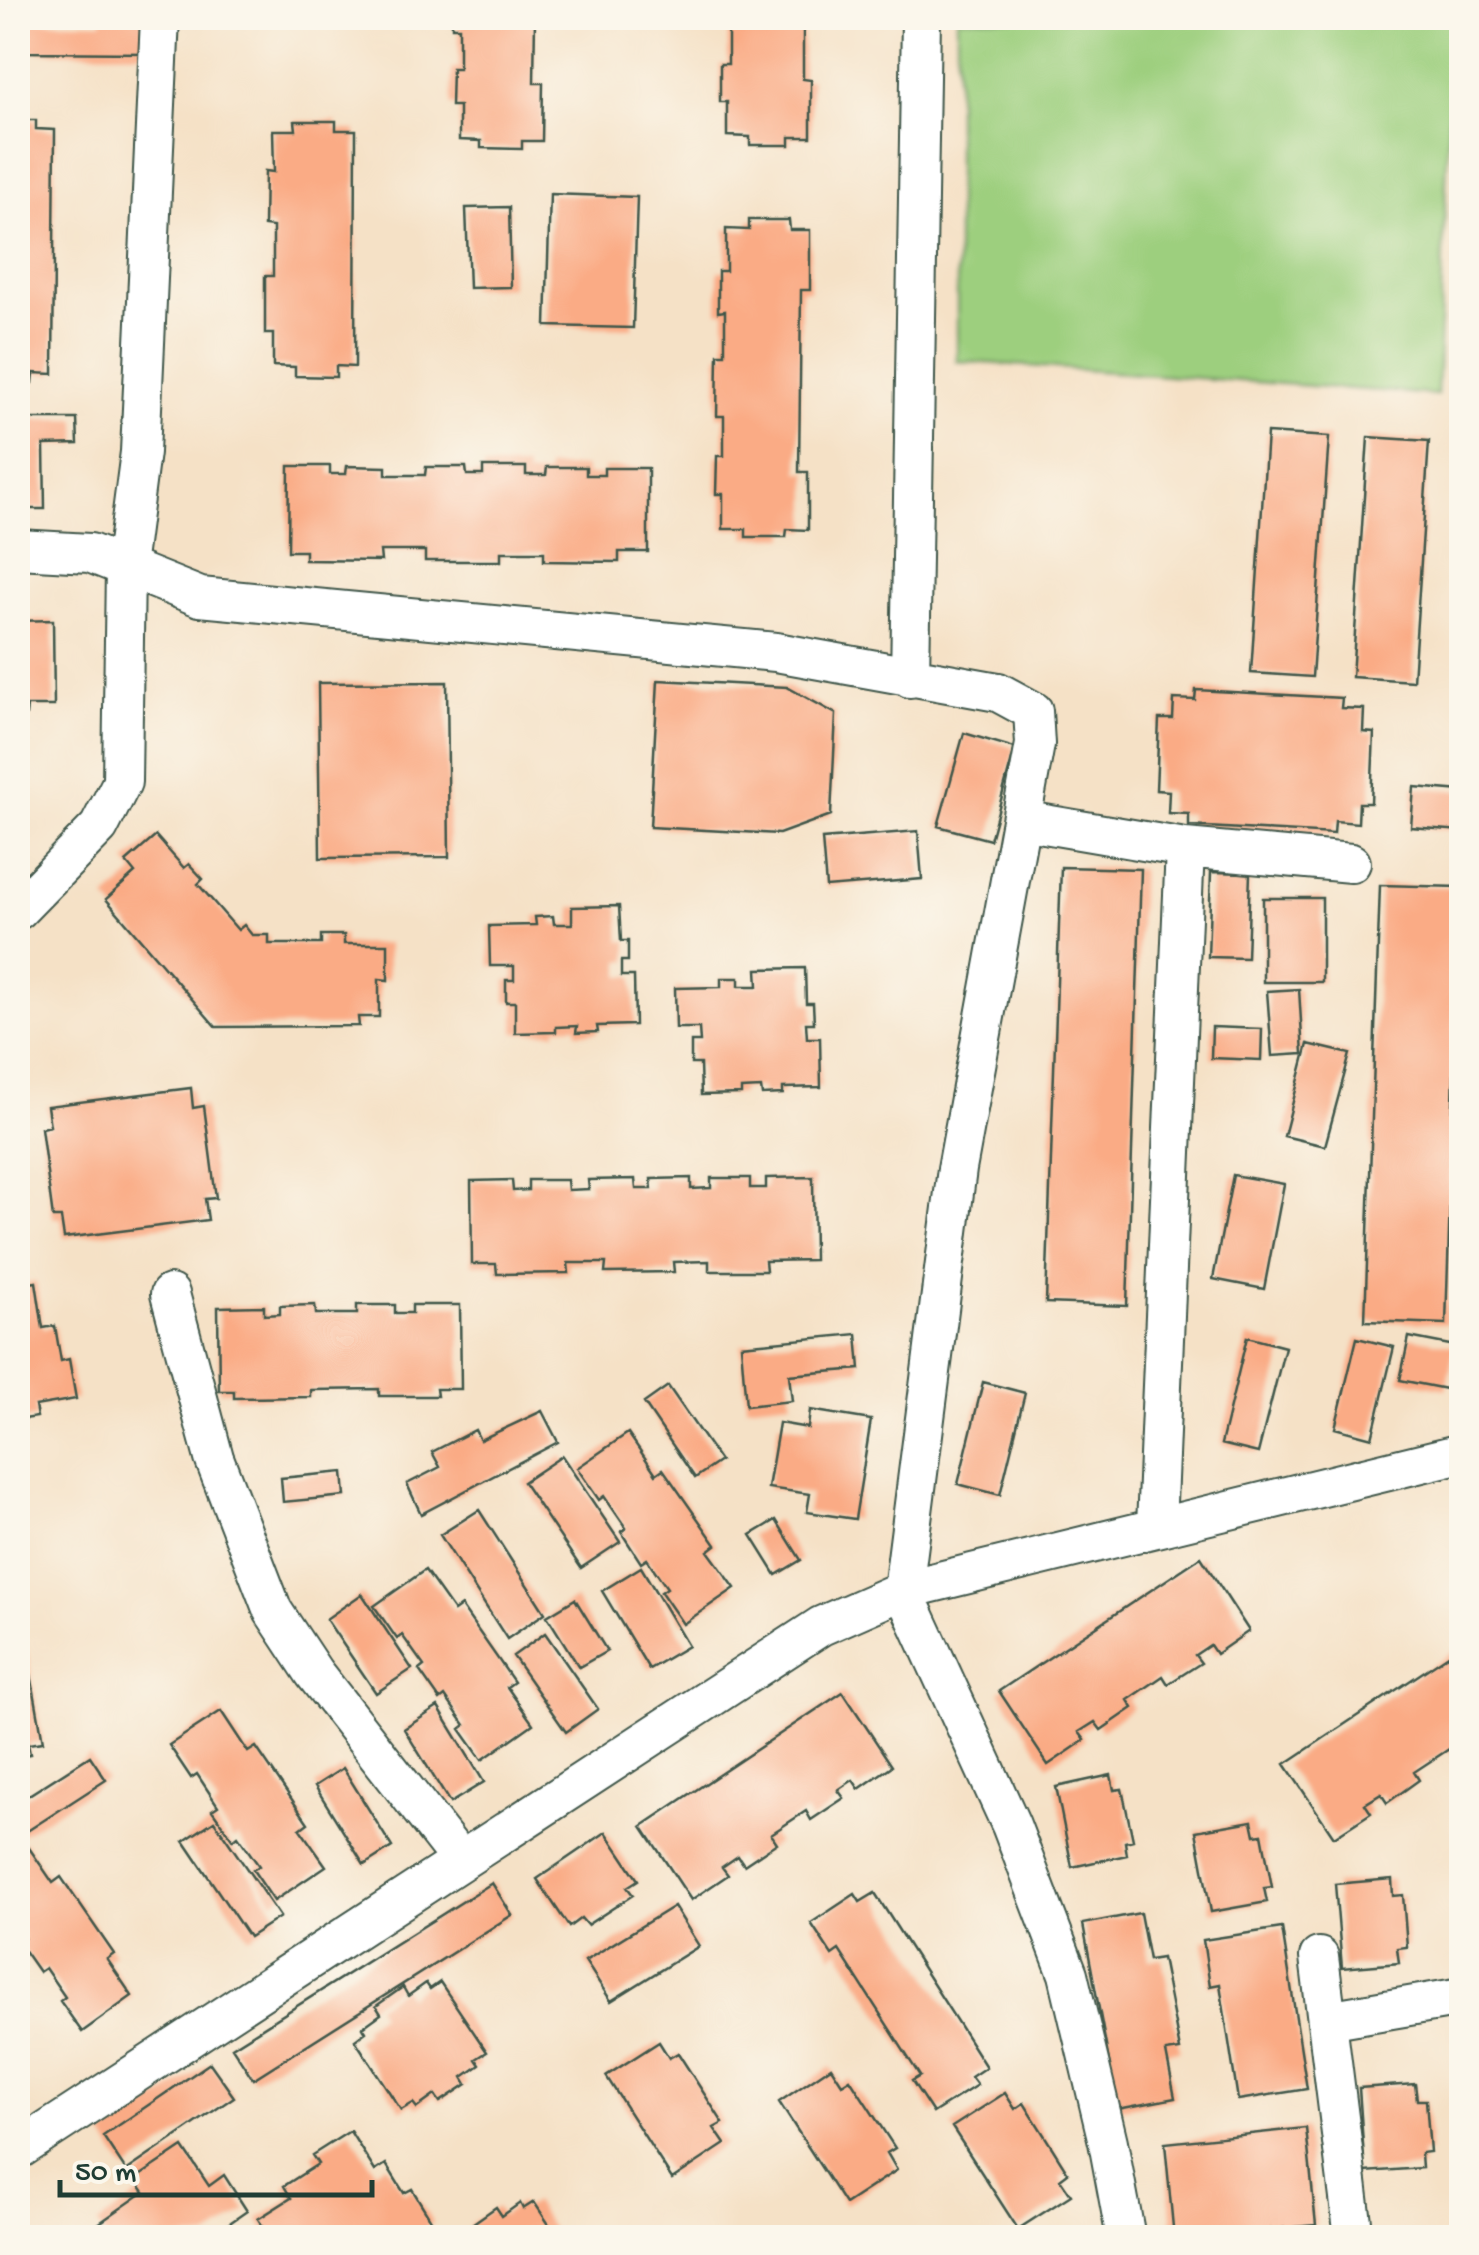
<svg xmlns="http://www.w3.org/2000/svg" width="1479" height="2255" viewBox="0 0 1479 2255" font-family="'Gochi Hand',sans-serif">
  <rect width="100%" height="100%" fill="#fbf7ec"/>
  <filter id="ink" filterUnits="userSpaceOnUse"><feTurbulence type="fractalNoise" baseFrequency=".01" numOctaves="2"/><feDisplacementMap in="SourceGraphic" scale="20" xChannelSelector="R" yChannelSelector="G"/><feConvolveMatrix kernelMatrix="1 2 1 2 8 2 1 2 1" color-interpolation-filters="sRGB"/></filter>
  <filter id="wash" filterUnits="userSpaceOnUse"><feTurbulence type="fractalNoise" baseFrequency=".0048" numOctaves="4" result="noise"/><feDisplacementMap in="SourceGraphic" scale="40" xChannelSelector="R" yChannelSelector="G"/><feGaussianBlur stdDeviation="2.25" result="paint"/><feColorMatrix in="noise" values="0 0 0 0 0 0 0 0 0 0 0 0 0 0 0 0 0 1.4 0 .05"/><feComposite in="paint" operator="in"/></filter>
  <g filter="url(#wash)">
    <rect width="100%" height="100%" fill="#f5e1c6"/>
    <!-- green -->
    <path fill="#9dcf7e" stroke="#5e8659" stroke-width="2.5" d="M 957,18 L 1453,18 L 1437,395 L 957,361 Z"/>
    <g id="blocks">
      <!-- building -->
      <path fill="#faab85" d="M 102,18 L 149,18 L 148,53 L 18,52 L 18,21 L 102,22 Z
        M 452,18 L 535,18 L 534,83 L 543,83 L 542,141 L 522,141 L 522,149 L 481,148 L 481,141 L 459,140 L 459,106 L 451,106 L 452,68 L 459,68 L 459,27 L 452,27 Z
        M 721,18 L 803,18 L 803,79 L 811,80 L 811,137 L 790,137 L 790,145 L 750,145 L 750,137 L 727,136 L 727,102 L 720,102 L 720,64 L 728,64 L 728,24 L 721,23 Z
        M 18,120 L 36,120 L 36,129 L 55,130 L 53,374 L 34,373 L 33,383 L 18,383 Z
        M 295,121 L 336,121 L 336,130 L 356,130 L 355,367 L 336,366 L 336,377 L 295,376 L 295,367 L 273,366 L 273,334 L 265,334 L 265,276 L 273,276 L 273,227 L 264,226 L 265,171 L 274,172 L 273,130 L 296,130 Z
        M 550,194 L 637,197 L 633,328 L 546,326 Z
        M 509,207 L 511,287 L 469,288 L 466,208 Z
        M 749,220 L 789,220 L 790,230 L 810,230 L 810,290 L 801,290 L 799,472 L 808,472 L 808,530 L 787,529 L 786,537 L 746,537 L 746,529 L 723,529 L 723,494 L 716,494 L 717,456 L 724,456 L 724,416 L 717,416 L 718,354 L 725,354 L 725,311 L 718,312 L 718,271 L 726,271 L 726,229 L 749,230 Z
        M 18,419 L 77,419 L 78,444 L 44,445 L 45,509 L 18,509 Z
        M 1267,433 L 1329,437 L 1312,677 L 1251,673 Z
        M 1368,437 L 1429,441 L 1413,681 L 1352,677 Z
        M 289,466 L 330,466 L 330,474 L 346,474 L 347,466 L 386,467 L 386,475 L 425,475 L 426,467 L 466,467 L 467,475 L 483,475 L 483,467 L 526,467 L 526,475 L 546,475 L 547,467 L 586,467 L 586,475 L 604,475 L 604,468 L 648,468 L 648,552 L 619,552 L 619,562 L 544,561 L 544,552 L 501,552 L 501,561 L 425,561 L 425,551 L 380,551 L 381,561 L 305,560 L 305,551 L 288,551 Z
        M 53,620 L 54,706 L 27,706 L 26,715 L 18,716 L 18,621 Z
        M 658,680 L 787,687 L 836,714 L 831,815 L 779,834 L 650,827 Z
        M 447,682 L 449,857 L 320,858 L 318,683 Z
        M 1196,690 L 1342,698 L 1341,708 L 1364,709 L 1363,732 L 1374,733 L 1371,803 L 1359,803 L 1358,823 L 1335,821 L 1334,834 L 1189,826 L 1189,814 L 1168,813 L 1169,791 L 1156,790 L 1159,719 L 1173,719 L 1174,699 L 1195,700 Z
        M 964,733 L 1015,748 L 990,840 L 938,826 Z
        M 1414,787 L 1462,791 L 1462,831 L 1411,827 Z
        M 918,831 L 922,879 L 826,887 L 822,839 Z
        M 156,836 L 184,868 L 189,864 L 203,879 L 198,884 L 238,930 L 244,925 L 252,935 L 269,935 L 269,944 L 321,944 L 321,935 L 344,935 L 344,944 L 388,944 L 388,980 L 379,979 L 379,1017 L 358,1017 L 359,1026 L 216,1027 L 106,899 L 135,873 L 126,862 Z
        M 1061,867 L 1141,869 L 1127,1306 L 1046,1303 Z
        M 1211,872 L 1250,873 L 1247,958 L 1208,957 Z
        M 1380,885 L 1460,887 L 1446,1324 L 1365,1321 Z
        M 1263,898 L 1322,898 L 1322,982 L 1263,982 Z
        M 619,906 L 621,941 L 628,941 L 628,961 L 621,961 L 621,976 L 634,976 L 635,1025 L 597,1026 L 598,1032 L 576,1033 L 577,1026 L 556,1027 L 556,1032 L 515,1033 L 515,1002 L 506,1002 L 506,980 L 514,980 L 514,966 L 490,966 L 489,926 L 536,925 L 535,917 L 553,916 L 554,924 L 572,924 L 572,907 Z
        M 805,968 L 806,1003 L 813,1003 L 814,1023 L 806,1023 L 807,1038 L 820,1038 L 821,1087 L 783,1088 L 783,1094 L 762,1095 L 761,1088 L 741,1089 L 741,1094 L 701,1095 L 700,1064 L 691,1064 L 691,1042 L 700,1042 L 699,1028 L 676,1028 L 675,988 L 721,987 L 721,978 L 739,978 L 739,986 L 758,986 L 757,969 Z
        M 1299,989 L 1303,1054 L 1272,1056 L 1267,991 Z
        M 1212,1027 L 1262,1029 L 1261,1060 L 1211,1058 Z
        M 1308,1044 L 1350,1054 L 1325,1146 L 1284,1136 Z
        M 191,1088 L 193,1108 L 204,1106 L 216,1198 L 205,1199 L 208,1220 L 64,1238 L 61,1218 L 53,1218 L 41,1128 L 50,1126 L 47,1106 Z
        M 1233,1175 L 1284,1184 L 1264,1289 L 1213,1279 Z
        M 813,1177 L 814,1260 L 765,1261 L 766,1271 L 709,1271 L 709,1261 L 673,1262 L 674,1272 L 605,1273 L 606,1263 L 568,1263 L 569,1273 L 497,1274 L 496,1264 L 472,1264 L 471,1181 L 512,1180 L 513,1191 L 528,1190 L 528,1180 L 567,1180 L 568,1190 L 589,1189 L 588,1180 L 635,1179 L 636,1189 L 652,1189 L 651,1179 L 691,1178 L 691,1189 L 711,1188 L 711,1178 L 750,1178 L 750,1188 L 766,1188 L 766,1178 Z
        M 36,1282 L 43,1328 L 55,1326 L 61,1361 L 69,1359 L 76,1399 L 35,1406 L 37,1417 L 18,1420 L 18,1285 Z
        M 315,1305 L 316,1314 L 357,1314 L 357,1305 L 395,1305 L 395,1313 L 412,1313 L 412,1305 L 460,1305 L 461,1389 L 436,1389 L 437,1396 L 379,1396 L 379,1389 L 311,1390 L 311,1397 L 234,1398 L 234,1391 L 219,1391 L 218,1307 L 264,1306 L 264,1315 L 280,1314 L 280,1306 Z
        M 857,1334 L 860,1369 L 789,1375 L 792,1401 L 746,1406 L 741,1345 Z
        M 1247,1337 L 1285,1347 L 1258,1453 L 1221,1444 Z
        M 1409,1337 L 1455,1346 L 1446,1389 L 1400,1380 Z
        M 1357,1338 L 1394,1347 L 1372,1438 L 1335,1428 Z
        M 983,1382 L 1025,1393 L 1000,1495 L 958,1484 Z
        M 668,1386 L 720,1461 L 695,1478 L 644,1403 Z
        M 810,1410 L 871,1420 L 855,1519 L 807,1512 L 810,1494 L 768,1488 L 779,1423 L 808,1428 Z
        M 542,1411 L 558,1442 L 421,1514 L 407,1484 L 440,1467 L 432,1452 L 475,1430 L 480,1440 Z
        M 628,1433 L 656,1474 L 663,1469 L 716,1545 L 708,1551 L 735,1588 L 683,1624 L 661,1592 L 667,1588 L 647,1559 L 641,1563 L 621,1532 L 626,1528 L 604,1496 L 599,1500 L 577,1468 Z
        M 562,1456 L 620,1542 L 581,1568 L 523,1482 Z
        M 343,1472 L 345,1496 L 283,1502 L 281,1478 Z
        M 479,1510 L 545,1613 L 507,1639 L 440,1535 Z
        M 776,1520 L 801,1560 L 776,1575 L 751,1535 Z
        M 1201,1557 L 1249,1631 L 1216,1654 L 1210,1645 L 1195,1655 L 1201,1663 L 1168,1684 L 1163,1676 L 1128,1700 L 1133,1708 L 1101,1730 L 1095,1722 L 1079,1732 L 1085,1740 L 1048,1765 L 999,1691 Z
        M 641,1567 L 688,1646 L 649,1669 L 602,1591 Z
        M 425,1570 L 454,1611 L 461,1606 L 514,1682 L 507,1687 L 533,1724 L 482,1760 L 460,1729 L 465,1725 L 445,1696 L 440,1700 L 419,1670 L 424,1666 L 402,1635 L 397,1639 L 374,1606 Z
        M 362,1594 L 412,1669 L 376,1693 L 326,1619 Z
        M 575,1599 L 607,1651 L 579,1667 L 547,1616 Z
        M 545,1633 L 598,1709 L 566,1732 L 513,1656 Z
        M 26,1646 L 43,1742 L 28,1744 L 30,1754 L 18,1756 L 18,1647 Z
        M 1462,1646 L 1462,1752 L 1454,1757 L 1449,1749 L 1414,1772 L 1419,1780 L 1387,1803 L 1381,1794 L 1365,1804 L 1371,1813 L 1334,1837 L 1285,1764 Z
        M 843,1692 L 892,1766 L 859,1789 L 853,1780 L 838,1790 L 844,1798 L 811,1820 L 806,1811 L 771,1834 L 777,1843 L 744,1865 L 738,1856 L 722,1867 L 728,1875 L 691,1900 L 642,1826 Z
        M 438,1707 L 484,1782 L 450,1803 L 404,1729 Z
        M 221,1711 L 248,1752 L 256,1747 L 308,1823 L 300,1829 L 326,1866 L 274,1901 L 253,1870 L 259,1866 L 238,1836 L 233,1840 L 212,1810 L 218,1806 L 197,1774 L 191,1778 L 169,1745 Z
        M 90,1756 L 106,1780 L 18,1837 L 18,1802 Z
        M 343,1768 L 392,1847 L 364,1865 L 315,1786 Z
        M 1111,1775 L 1114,1790 L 1122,1789 L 1133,1840 L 1125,1842 L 1127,1855 L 1072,1867 L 1056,1787 Z
        M 214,1821 L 280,1917 L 249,1937 L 184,1841 Z
        M 1252,1821 L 1255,1835 L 1262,1834 L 1272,1887 L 1264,1888 L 1267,1902 L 1211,1912 L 1196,1831 Z
        M 606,1832 L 638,1880 L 627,1887 L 633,1895 L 587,1925 L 581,1918 L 569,1927 L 537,1879 Z
        M 25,1842 L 53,1883 L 61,1877 L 114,1954 L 107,1959 L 132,1996 L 82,2032 L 60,2001 L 65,1997 L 45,1968 L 39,1972 L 18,1942 L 24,1938 L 18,1928 L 18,1848 Z
        M 1392,1879 L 1393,1896 L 1403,1895 L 1407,1947 L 1397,1948 L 1399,1963 L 1342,1968 L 1335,1884 Z
        M 492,1883 L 512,1915 L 253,2079 L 232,2047 Z
        M 875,1893 L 986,2067 L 971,2077 L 977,2085 L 933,2113 L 912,2081 L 920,2076 L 839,1950 L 832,1955 L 811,1923 L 855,1894 L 860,1902 Z
        M 674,1906 L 699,1946 L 611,2001 L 585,1961 Z
        M 1140,1913 L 1149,1960 L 1162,1958 L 1180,2050 L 1166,2052 L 1175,2098 L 1118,2109 L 1083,1924 Z
        M 1282,1928 L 1307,2089 L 1238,2100 L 1220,1984 L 1210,1986 L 1203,1940 Z
        M 440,1982 L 487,2052 L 476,2059 L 480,2065 L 463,2077 L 467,2084 L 440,2102 L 435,2095 L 417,2108 L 413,2103 L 401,2110 L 355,2040 L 366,2032 L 363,2027 L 381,2014 L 376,2006 L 403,1987 L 408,1996 L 426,1983 L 430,1989 Z
        M 659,2042 L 669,2058 L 678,2053 L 723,2123 L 714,2128 L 725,2144 L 672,2179 L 606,2076 Z
        M 210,2063 L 234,2097 L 126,2171 L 103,2136 Z
        M 831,2067 L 842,2084 L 850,2079 L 895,2148 L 887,2153 L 897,2170 L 845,2204 L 779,2102 Z
        M 1415,2084 L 1417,2100 L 1426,2100 L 1430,2152 L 1421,2153 L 1422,2168 L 1365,2172 L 1359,2088 Z
        M 1005,2093 L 1015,2109 L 1024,2103 L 1068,2173 L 1060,2179 L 1071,2195 L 1018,2229 L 952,2127 Z
        M 1306,2128 L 1316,2225 L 1174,2238 L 1165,2143 Z
        M 350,2131 L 375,2171 L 386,2164 L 404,2193 L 412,2189 L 433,2223 L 410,2238 L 270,2238 L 258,2219 L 291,2198 L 284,2186 L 318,2164 L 312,2155 Z
        M 183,2147 L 209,2186 L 224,2175 L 247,2211 L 208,2238 L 107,2238 L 98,2224 L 144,2192 L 135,2179 Z
        M 534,2202 L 558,2238 L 469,2238 L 475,2234 L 469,2226 L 496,2207 L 502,2216 L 520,2203 L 523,2209 Z"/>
    </g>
  </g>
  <g filter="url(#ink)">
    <use href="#blocks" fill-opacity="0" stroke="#3f564a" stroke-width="2.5"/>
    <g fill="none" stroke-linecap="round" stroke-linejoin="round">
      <defs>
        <path id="street" d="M 18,549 L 90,553 L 200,597 L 776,652 L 998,692 L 1033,711 L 1035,744 L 957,1169 L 903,1590 L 1011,1825 L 1068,1974 L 1108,2142 L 1126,2238
          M 910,678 L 921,18
          M 1021,820 L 1185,848 L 1351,863
          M 18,910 L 99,827 L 122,782 L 125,567 L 140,452 L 160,18
          M 170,1294 L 214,1458 L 273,1611 L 314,1673 L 461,1861
          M 1156,1526 L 1185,848
          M 1319,1957 L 1354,2238
          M 1327,2020 L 1462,1997
          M 18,2150 L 821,1626 L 903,1590 L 1462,1453"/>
      </defs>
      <!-- street casing -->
      <use href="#street" stroke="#3f564a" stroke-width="42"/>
      <!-- street -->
      <use href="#street" stroke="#fff" stroke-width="38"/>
    </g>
  </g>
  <!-- margin -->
  <rect width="1479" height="2255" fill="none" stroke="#fbf7ec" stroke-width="60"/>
  <!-- scale -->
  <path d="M60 2180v15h312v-15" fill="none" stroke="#1f3d34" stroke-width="5"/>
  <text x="75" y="2180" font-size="30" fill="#1f3d34" stroke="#fbf7ec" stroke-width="8" paint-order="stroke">50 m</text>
</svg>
